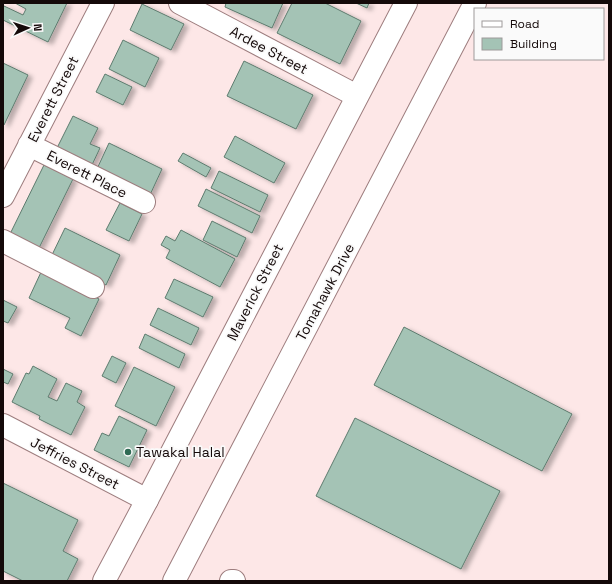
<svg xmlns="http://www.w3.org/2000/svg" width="612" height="584" viewBox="0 0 612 584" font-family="'Space Grotesk',sans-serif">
  <defs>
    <filter id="shadow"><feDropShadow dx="4.5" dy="2.5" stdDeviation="2" flood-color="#0004"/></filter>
  </defs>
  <rect width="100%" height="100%" fill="#fde7e7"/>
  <!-- building -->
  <path fill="#a4c3b5" stroke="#5d7b6e" filter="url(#shadow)" d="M 15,3 L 67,3 L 48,42 L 3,20 L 3,9 L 4,6 L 23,15 L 26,9 Z
    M 226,3 L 283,3 L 272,28 L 225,7 Z
    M 292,3 L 325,3 L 361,21 L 340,64 L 277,33 Z
    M 356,3 L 369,3 L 367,8 Z
    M 142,4 L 184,24 L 171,50 L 130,30 Z
    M 123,40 L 159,58 L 145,87 L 109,69 Z
    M 244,61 L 313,95 L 296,129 L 227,96 Z
    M 3,63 L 28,75 L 4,125 L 3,124 Z
    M 105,74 L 132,87 L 123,105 L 96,92 Z
    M 73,116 L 98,128 L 90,144 L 100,148 L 91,167 L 56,150 Z
    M 235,136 L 285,163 L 274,183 L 224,157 Z
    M 109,143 L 162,169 L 149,197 L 96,171 Z
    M 183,153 L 211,168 L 206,177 L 178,161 Z
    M 44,165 L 73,179 L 39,248 L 10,234 Z
    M 219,171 L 268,195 L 260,212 L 211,188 Z
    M 206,189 L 260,216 L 252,233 L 198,206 Z
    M 120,203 L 142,214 L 129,241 L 106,230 Z
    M 212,221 L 246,238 L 237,257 L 203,240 Z
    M 65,228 L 120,255 L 106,285 L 51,257 Z
    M 181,230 L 235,259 L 220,287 L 166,258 L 170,250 L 161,245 L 166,236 L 175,241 Z
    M 42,270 L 99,299 L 81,336 L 65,328 L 70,318 L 29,298 Z
    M 174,279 L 213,297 L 203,317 L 165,298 Z
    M 3,300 L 17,307 L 8,323 L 3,321 Z
    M 158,308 L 199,328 L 191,345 L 150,325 Z
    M 404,327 L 572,414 L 542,471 L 374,385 Z
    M 145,334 L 185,354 L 179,368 L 139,348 Z
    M 112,356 L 126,363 L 116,383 L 102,376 Z
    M 33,366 L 57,379 L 48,397 L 57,401 L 66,383 L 82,391 L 77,402 L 85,407 L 71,435 L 39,419 L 40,416 L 12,402 L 26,373 L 29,374 Z
    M 134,367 L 175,387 L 156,426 L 115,406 Z
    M 3,369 L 13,374 L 8,384 L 3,382 Z
    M 119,416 L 147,430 L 129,467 L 94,450 L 102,433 L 109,436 Z
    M 355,418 L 500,491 L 461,569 L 316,496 Z
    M 3,483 L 78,520 L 63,551 L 78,559 L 67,581 L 23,581 L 3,571 Z"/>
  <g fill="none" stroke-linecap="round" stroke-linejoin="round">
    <defs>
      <path id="minor" d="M 180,3 L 357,96
        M 29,145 L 144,202
        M 3,196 L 103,3
        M 3,241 L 93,287
        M 104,581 L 147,500
        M 174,581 L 475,3
        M 231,581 L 234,581"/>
      <path id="secondary" d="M 3,425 L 147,500 L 406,3"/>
    </defs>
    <!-- minor casing -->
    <use href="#minor" stroke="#9d7d7e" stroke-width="24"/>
    <!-- secondary casing -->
    <use href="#secondary" stroke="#9d7d7e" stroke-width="24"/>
    <!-- minor -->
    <use href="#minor" stroke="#fff" stroke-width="22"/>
    <!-- secondary -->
    <use href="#secondary" stroke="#fff" stroke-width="22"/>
  </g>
  <!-- markers -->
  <circle fill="#2f6a54" stroke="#fafafa" stroke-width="1.5" cx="128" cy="452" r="4"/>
  <g text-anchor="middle" stroke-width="3.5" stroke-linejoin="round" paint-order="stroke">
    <!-- street labels -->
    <g font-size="14" fill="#140909" stroke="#fafafa">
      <text transform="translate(269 50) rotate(28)" y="5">Ardee Street</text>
      <text transform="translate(53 99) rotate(-63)" y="5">Everett Street</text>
      <text transform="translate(87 174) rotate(27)" y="5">Everett Place</text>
      <text transform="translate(255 292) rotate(-63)" y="5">Maverick Street</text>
      <text transform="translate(325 292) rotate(-62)" y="5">Tomahawk Drive</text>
      <text transform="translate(75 463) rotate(27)" y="5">Jeffries Street</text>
    </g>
    <!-- poi labels -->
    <g font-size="14" fill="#140909" stroke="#fafafa" text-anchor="start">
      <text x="136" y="457">Tawakal Halal</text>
    </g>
  </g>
  <!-- border -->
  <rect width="612" height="584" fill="none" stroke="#140909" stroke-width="8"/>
  <!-- legend -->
  <rect x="474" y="8" width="130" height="52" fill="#fafafa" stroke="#9e9a9a"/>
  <rect x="482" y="21" width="20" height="6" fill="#ffffff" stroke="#9e9a9a"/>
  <text x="510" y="28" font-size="12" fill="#140909">Road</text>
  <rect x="482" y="38" width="20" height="12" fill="#a4c3b5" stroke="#9e9a9a"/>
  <text x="510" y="48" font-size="12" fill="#140909">Building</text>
  <!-- north arrow -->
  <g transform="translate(28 28) rotate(87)" stroke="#fafafa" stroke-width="3" paint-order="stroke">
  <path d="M0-3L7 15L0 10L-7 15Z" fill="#140909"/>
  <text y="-6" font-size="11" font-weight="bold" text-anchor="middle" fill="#140909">N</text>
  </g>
</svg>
